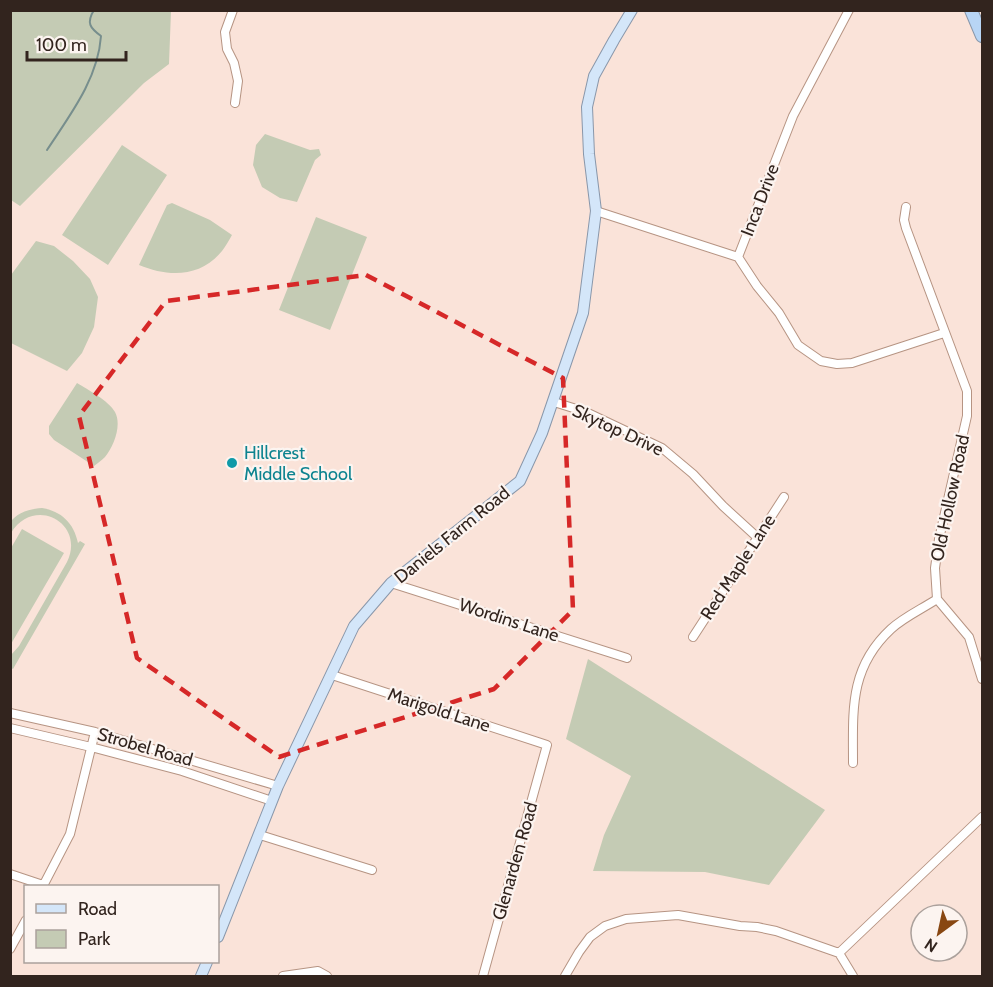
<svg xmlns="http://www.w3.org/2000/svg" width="993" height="987" viewBox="0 0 993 987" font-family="Cabin,sans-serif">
  <rect width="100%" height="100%" fill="#fae3d9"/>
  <!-- green -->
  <path fill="#c4cbb4" d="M 10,11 L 171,11 L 169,64 L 144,83 L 20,206 L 11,200 Z
    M 265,134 L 310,150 L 319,149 L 321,155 L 315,160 L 297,202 L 280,198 L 262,187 L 253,165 L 256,145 Z
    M 122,145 L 167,175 L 108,265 L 62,235 Z
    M 172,203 L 210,220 L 232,235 C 229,240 226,246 222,251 C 200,278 168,277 139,265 L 167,205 Z
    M 316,217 L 367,237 L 330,330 L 279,310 Z
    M 36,241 L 54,246 L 73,261 L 90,279 L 98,297 L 94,327 L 82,353 L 67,371 L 11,343 L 11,275 Z
    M 77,383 C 87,389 109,401 115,412 C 122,425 114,446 105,457 C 102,460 98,463 94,466 L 54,440 L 49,434 L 49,426 Z
    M 42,508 C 61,511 74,523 78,543 L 80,541 L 85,544 L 13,669 L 11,668 L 11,655 L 19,646 L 67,562 C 86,523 34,495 11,533 L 11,521 C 19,512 29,509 42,508 Z
    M 22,529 L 64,553 L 11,644 L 11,548 Z
    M 588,659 L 825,810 L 769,885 L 705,872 L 593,871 L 604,835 L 631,776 L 566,739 Z"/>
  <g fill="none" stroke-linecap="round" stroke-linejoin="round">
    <!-- stream -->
    <path stroke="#778e8d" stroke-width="2" d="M 47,150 C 70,115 98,79 101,36 C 90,28 86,23 94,10"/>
    <defs>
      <path id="minor" d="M 233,10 L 225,32 L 227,49 L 234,63 L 238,81 L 235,103
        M 906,207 L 904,220 L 906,228 L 967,391 L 967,416 L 939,539 L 935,568 L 937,599 L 969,637 L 982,679
        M 596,211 L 738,257
        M 738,257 L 793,116 L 849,10
        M 738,257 L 757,286 L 779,313 L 798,345 L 821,361 L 837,364 L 852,363 L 944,333
        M 554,402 L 586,412 L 662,448 L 693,474 L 723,506 L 758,538
        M 391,583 L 627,658
        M 693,637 L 784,497
        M 332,675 L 547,745 L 483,976
        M 10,713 L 95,732 L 278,786
        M 10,728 L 91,747 L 182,771 L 272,801
        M 853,763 C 853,710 849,668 891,629 C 904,617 922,609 937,599
        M 260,835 L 372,870
        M 10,874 L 43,885
        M 43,886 L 70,834 L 95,732
        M 10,949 L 26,920
        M 839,953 L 982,817
        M 283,976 L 318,971 L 327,976
        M 565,976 L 579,952 L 590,937 L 605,926 L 626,919 L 678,915 L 740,926 L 757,927 L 776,931 L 839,953 L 853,976"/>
      <path id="major" d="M 218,937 L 278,786 L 354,626 L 391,583 L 520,481 L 542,433 L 583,313 L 596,211 L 589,154 L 587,107 L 594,76 L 614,40 L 632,10
        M 201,976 L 207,962"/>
      <path id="highway" d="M 971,10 L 982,36"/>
    </defs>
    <!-- minor casing -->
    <use href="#minor" stroke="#b69483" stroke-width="10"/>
    <!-- major casing -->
    <use href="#major" stroke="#8997aa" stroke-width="12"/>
    <!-- highway casing -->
    <use href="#highway" stroke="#8997aa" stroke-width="14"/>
    <!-- minor -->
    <use href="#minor" stroke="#fff" stroke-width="8"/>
    <!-- major -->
    <use href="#major" stroke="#d4e6f9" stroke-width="10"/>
    <!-- highway -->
    <use href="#highway" stroke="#b8d5f5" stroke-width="12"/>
  </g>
  <!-- marked area -->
  <path fill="none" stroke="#d62828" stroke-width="4.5" stroke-dasharray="12 8" stroke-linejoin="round" d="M 366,275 L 563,378 L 573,610 L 494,689 L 279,757 L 137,658 L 79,416 L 166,301 Z"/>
  <!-- markers -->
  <circle fill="#0f9aa8" stroke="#fcf4f0" stroke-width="2" cx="232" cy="463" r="6"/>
  <g text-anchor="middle" stroke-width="4.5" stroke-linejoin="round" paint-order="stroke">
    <!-- street labels -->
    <g font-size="18" fill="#32241e" stroke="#fcf4f0">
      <text transform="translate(760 200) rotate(-69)" y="6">Inca Drive</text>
      <text transform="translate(618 430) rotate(25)" y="6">Skytop Drive</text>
      <text transform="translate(950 498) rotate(-78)" y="6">Old Hollow Road</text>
      <text transform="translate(452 535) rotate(-39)" y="6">Daniels Farm Road</text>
      <text transform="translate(738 567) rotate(-57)" y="6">Red Maple Lane</text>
      <text transform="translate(509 620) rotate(18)" y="6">Wordins Lane</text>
      <text transform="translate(439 710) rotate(18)" y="6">Marigold Lane</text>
      <text transform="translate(145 747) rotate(16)" y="6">Strobel Road</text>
      <text transform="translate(515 861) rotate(-74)" y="6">Glenarden Road</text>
    </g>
    <!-- culture labels -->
    <g font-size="18" fill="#0d838f" stroke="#fcf4f0" text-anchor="start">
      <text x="244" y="459">Hillcrest<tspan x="244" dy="21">Middle School</tspan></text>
    </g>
  </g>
  <!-- border -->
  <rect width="993" height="987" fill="none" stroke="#32241e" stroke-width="24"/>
  <!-- legend -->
  <rect x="24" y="885" width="195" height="78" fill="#fcf4f0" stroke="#aba19c" stroke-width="1.5"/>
  <rect x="36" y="904" width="30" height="9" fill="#d4e6f9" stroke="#aba19c" stroke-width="1.5"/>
  <text x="78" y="915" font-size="18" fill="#32241e">Road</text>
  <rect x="36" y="930" width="30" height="18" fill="#c4cbb4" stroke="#aba19c" stroke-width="1.5"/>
  <text x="78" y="945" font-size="18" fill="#32241e">Park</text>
  <!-- north arrow -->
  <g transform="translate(939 933) rotate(213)"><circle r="28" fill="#fcf4f0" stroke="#aba19c" stroke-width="1.5"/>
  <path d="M0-4.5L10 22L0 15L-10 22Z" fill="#884712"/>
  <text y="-9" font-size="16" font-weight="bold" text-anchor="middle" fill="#32241e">N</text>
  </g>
  <!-- scale -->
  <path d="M27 51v9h99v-9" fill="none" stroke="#32241e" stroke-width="3"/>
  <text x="36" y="51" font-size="18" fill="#32241e" stroke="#fcf4f0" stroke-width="4.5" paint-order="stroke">100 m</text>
</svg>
